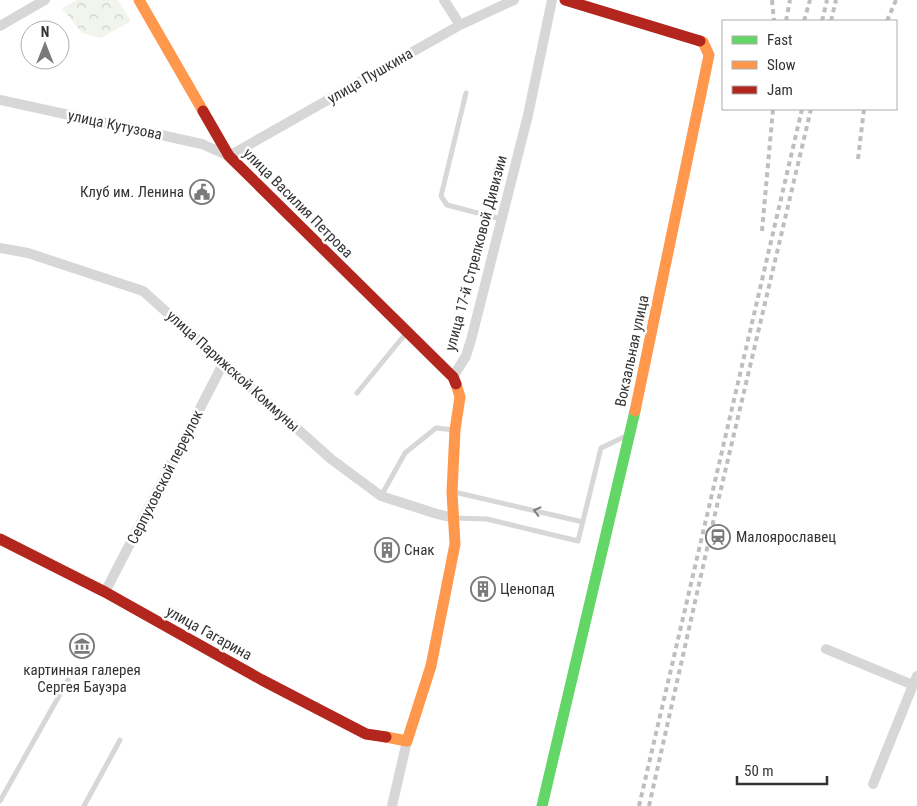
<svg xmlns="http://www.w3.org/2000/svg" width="917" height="806" viewBox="0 0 917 806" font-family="'Roboto Condensed',sans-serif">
  <defs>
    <pattern id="park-crowns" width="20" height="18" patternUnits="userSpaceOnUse" patternTransform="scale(1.25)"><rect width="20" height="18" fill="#f1f5ed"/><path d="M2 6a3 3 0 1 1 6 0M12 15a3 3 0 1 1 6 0" fill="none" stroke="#cfd2cc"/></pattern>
  </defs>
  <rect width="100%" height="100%" fill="#fff"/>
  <!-- park -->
  <path fill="url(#park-crowns)" d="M 77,0 L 118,0 L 131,21 L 101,38 L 82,33 L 62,8 Z"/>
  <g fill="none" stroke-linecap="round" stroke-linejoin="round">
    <!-- lane -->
    <path stroke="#d7d7d7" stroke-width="5" d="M 466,93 L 441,196 L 447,205 L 501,219
      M 357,393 L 407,332
      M 454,492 L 583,522
      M 381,496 L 405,453 L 436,428 L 454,430
      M 455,518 L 487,519 L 578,541 L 601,448 L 628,435
      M 0,801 L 68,680
      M 84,806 L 120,740"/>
    <!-- street -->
    <path stroke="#d7d7d7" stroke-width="10" d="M 444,0 L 460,25
      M 0,26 L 45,0
      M 0,100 L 202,144 L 229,156 L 460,25 L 514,0
      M 0,248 L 28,253 L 143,291 L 331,459 L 381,496 L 437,514 L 454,518
      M 453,377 L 466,356 L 471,340 L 528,115 L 552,0
      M 105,592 L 224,362
      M 826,649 L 913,685 L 917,676
      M 873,784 L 913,685
      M 392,806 L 407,741"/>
    <!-- fast -->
    <path stroke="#63d668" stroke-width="11" d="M 542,806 L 635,411"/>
    <!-- slow -->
    <path stroke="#ff974d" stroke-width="11" d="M 139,0 L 203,111
      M 635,411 L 709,55 L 703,42 L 700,41
      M 386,737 L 407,741 L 431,666 L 455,544 L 452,492 L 455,430 L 460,397 L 456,384"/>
    <!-- jam -->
    <path stroke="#b3261e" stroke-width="11" d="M 565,0 L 700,41
      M 203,111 L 229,156 L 453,377 L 456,384
      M 0,539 L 105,592 L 262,680 L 366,734 L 386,737"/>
    <!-- rail -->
    <path stroke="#bebebe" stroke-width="4" stroke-dasharray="5 4" stroke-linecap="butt" d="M 772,0 L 774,21
      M 786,21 L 790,0
      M 804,21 L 810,0
      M 822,21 L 827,0
      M 831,21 L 836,0
      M 887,21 L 896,0
      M 858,159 L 864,109
      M 762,231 L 773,109
      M 639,806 L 802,109
      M 649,806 L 711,531 L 811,109"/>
  </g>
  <!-- one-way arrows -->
  <defs><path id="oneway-chevron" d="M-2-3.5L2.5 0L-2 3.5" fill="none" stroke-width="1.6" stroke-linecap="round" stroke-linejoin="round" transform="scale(1.25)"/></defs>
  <use stroke="#7d7d7d" href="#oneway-chevron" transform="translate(537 511) rotate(-166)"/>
  <!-- icons -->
  <defs>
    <symbol id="civic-ring" viewBox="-11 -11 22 22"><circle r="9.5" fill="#fff" stroke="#7a7a7a" stroke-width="1.5"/><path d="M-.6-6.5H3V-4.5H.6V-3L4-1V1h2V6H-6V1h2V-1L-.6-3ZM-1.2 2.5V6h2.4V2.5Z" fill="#7a7a7a"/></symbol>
    <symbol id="station-ring" viewBox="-11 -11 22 22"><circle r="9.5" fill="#fff" stroke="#7a7a7a" stroke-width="1.5"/><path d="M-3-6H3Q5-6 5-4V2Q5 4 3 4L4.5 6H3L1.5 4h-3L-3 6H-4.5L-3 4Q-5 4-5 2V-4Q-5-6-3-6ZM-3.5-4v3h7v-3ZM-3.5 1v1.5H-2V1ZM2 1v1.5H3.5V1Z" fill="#7a7a7a"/></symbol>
    <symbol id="building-ring" viewBox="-11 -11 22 22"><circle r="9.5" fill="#fff" stroke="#7a7a7a" stroke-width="1.5"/><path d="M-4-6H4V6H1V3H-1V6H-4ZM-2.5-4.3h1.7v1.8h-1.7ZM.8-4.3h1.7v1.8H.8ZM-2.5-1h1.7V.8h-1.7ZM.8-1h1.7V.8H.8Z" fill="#7a7a7a"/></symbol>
    <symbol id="museum-ring" viewBox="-11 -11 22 22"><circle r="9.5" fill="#fff" stroke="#7a7a7a" stroke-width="1.5"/><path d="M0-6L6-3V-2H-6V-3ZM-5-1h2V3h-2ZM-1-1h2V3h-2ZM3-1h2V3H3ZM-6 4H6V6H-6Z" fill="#7a7a7a"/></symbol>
  </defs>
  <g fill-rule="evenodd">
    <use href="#civic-ring" x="188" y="178" width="28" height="28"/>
    <use href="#station-ring" x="704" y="523" width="28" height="28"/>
    <use href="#building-ring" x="373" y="536" width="28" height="28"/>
    <use href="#building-ring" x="469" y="575" width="28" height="28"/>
    <use href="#museum-ring" x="68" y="632" width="28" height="28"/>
  </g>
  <g text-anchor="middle" stroke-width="5" stroke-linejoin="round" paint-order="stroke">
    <!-- street labels -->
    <g font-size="15" fill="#333" stroke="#fff">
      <text transform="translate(370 76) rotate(-30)" y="5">улица Пушкина</text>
      <text transform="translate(115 125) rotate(12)" y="5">улица Кутузова</text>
      <text transform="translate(298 203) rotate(45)" y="5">улица Василия Петрова</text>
      <text transform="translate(476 253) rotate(-75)" y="5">улица 17-й Стрелковой Дивизии</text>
      <text transform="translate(632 351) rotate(-78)" y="5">Вокзальная улица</text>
      <text transform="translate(233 371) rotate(42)" y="5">улица Парижской Коммуны</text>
      <text transform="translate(165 477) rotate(-63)" y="5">Серпуховской переулок</text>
      <text transform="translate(209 633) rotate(29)" y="5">улица Гагарина</text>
    </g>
    <!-- poi labels -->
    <g font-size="15" fill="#333" stroke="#fff" text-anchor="start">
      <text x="184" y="197" text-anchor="end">Клуб им. Ленина</text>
      <text x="736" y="542">Малоярославец</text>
      <text x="404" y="555">Снак</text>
      <text x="500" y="594">Ценопад</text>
      <text x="82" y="675" text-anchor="middle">картинная галерея<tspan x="82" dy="17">Сергея Бауэра</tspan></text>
    </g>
  </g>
  <!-- legend -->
  <rect x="722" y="20" width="175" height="90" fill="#ffffff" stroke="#adadad"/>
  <rect x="732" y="36" width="25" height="8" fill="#63d668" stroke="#adadad"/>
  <text x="767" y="45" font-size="15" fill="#333333">Fast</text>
  <rect x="732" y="61" width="25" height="8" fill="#ff974d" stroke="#adadad"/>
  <text x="767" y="70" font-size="15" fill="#333333">Slow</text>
  <rect x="732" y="86" width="25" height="8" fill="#b3261e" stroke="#adadad"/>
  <text x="767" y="95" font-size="15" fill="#333333">Jam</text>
  <!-- north arrow -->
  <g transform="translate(45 45)"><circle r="24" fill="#ffffff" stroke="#adadad"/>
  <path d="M0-4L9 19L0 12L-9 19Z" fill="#7a7a7a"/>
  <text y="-8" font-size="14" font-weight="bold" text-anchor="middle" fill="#333333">N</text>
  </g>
  <!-- scale -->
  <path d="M737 776v8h90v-8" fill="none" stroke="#333333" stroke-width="2.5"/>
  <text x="744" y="776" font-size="15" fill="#333333" stroke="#ffffff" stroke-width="4" paint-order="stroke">50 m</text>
</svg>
